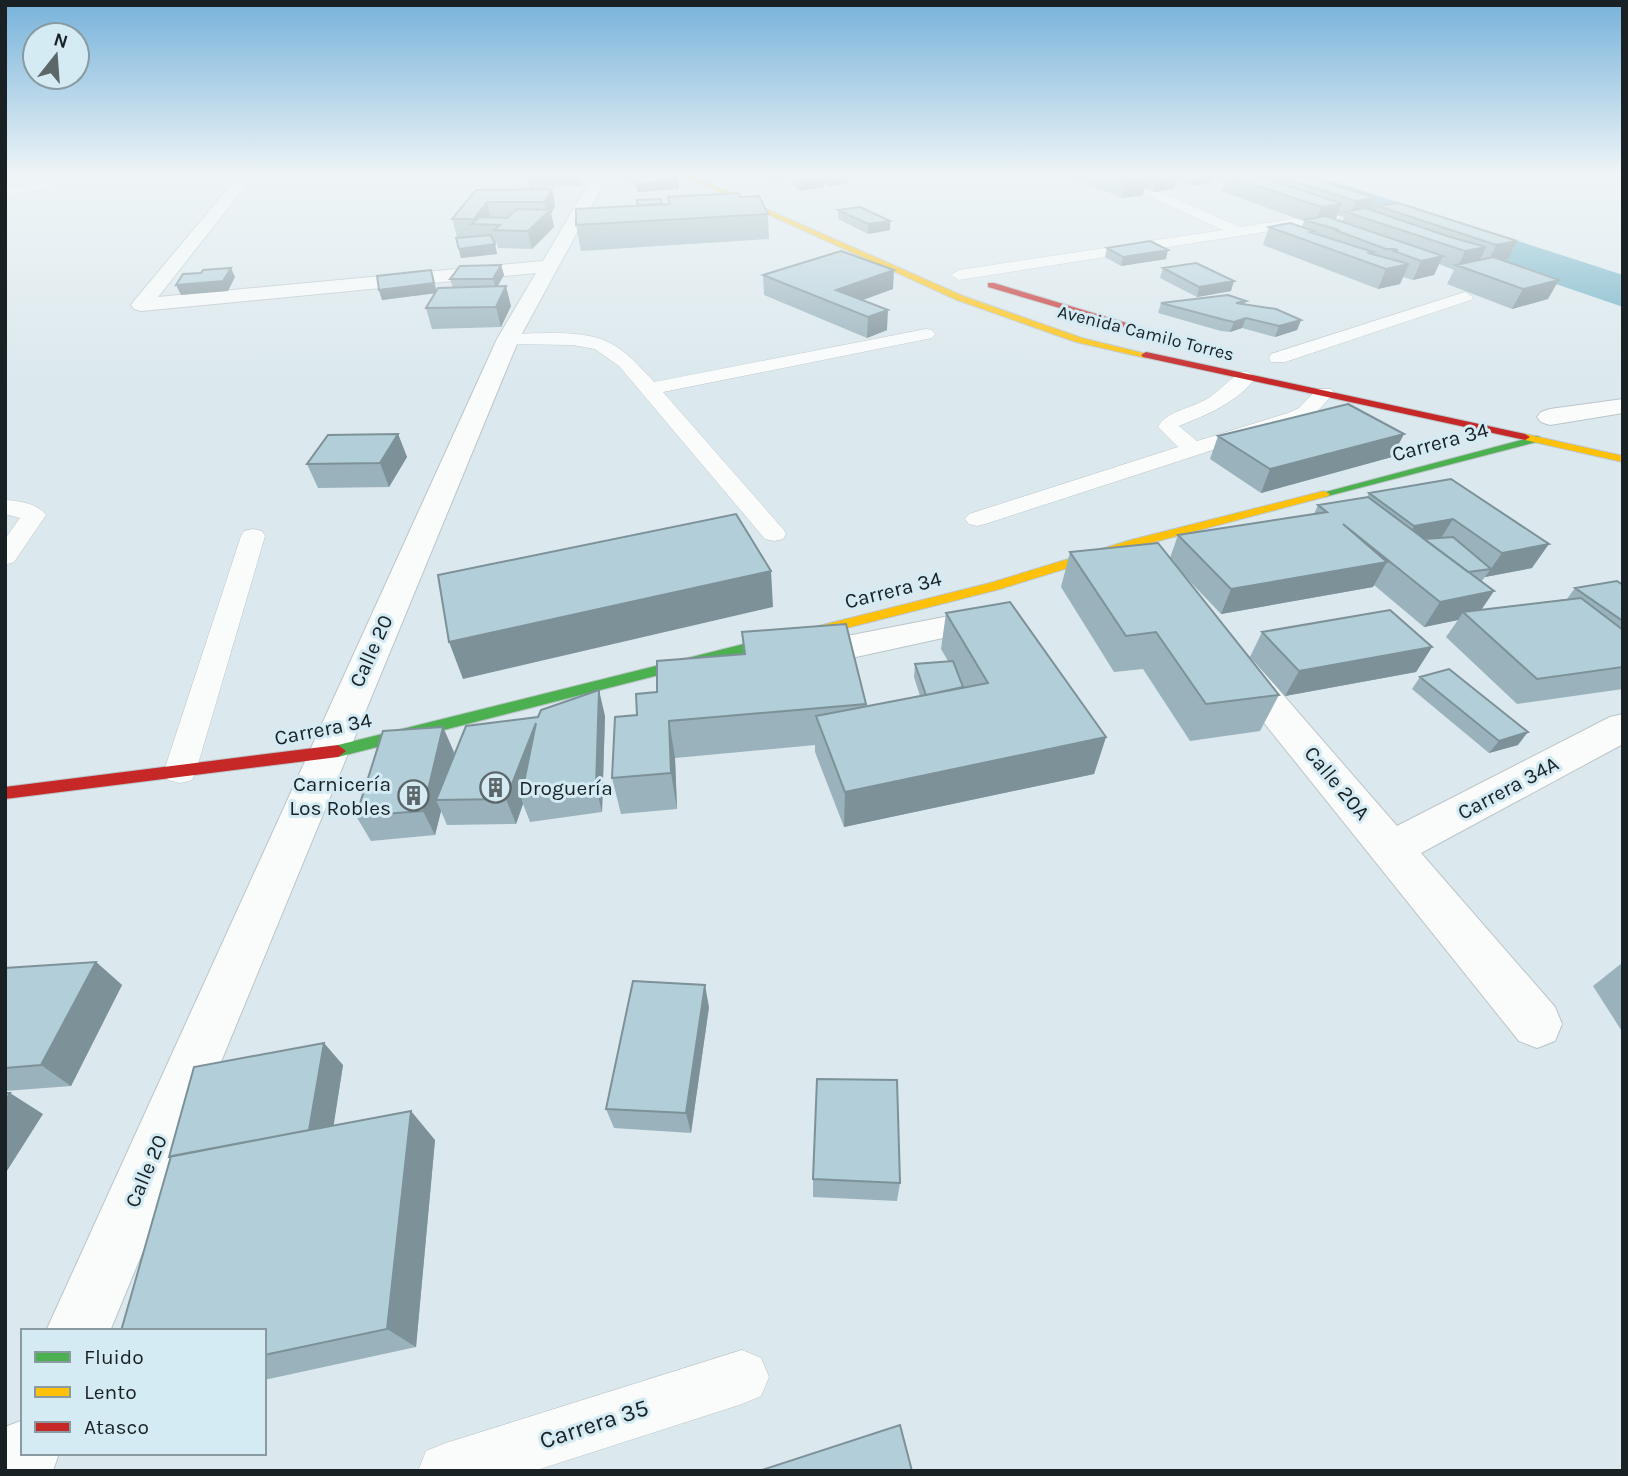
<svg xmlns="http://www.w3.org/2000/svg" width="1628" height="1476" viewBox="0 0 1628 1476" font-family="Karla,sans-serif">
  <rect width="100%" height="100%" fill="#dbe8ed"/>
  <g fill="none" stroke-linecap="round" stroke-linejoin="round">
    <!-- river -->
    <path fill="#6bafc4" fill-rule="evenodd" d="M 1253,174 L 1311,174 L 1623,275 L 1623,307 L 1258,182 Z"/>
    <defs>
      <path id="lane" d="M 56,174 L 72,174 L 47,189 L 5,195 L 5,187 L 40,183 Z
        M 1142,184 L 1240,227 L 1334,213 L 1341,217 L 1334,221 L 959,280 L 951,275 L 959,270 L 1223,230 L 1138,191 L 1136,188 Z
        M 1465,292 L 1473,297 L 1471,300 L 1285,362 L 1271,362 L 1269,358 L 1271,354 Z
        M 926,329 L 932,330 L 935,334 L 932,338 L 663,392 L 783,529 L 786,534 L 783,539 L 774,541 L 765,539 L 619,366 L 595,349 L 573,345 L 508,344 L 499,339 L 508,334 C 536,334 582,329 608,342 C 627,351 640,367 654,382 Z
        M 1246,371 L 1256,377 C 1237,403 1208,414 1179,426 L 1197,441 L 1288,413 L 1299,408 L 1317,389 L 1331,389 L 1334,393 L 1313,416 L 1302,421 L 985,524 L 977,526 L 969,524 L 965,519 L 969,514 L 1178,447 L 1158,427 C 1167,411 1189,409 1205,400 C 1219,393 1231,375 1246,371 Z
        M 5,500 C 19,501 37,503 46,515 L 14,562 L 5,565 L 5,539 L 20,518 L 5,514 Z
        M 253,529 L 262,531 L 265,536 L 196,771 L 192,780 L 180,783 L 168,780 L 164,771 L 241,536 L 244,531 Z
        M 742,1350 L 761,1358 L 769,1377 L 761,1396 L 742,1404 L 534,1471 L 418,1471 L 426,1451 L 446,1443 Z"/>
      <path id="street" d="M 240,174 L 255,174 L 158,297 L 543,261 L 594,174 L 609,174 L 519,339 L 110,1331 L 46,1331 L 497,339 L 536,273 L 141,311 L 134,309 L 131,305 L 134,301 Z
        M 1623,399 L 1623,413 L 1550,425 L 1541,422 L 1537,417 L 1541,412 L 1550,409 Z
        M 995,607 L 1007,610 L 1012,617 L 1007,624 L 801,669 L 789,665 L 783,657 L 789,649 L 801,645 Z
        M 1238,654 L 1251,658 L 1397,826 L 1610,717 L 1623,714 L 1623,744 L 1421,853 L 1555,1007 L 1562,1024 L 1555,1041 L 1537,1048 L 1519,1041 L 1225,674 L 1220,666 L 1225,658 Z
        M 23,1420 L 23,1453 L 59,1453 L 53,1471 L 5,1471 L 5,1427 Z"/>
      <path id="fast" d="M 1536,436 L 1540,437 L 1540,441 L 1324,497 L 1318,494 Z
        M 760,640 L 767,645 L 765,648 L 338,757 L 330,751 L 338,745 Z"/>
      <path id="slow" d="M 679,174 L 687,174 L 963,296 L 1082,338 L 1151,355 L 1146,358 L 1076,342 L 957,300 Z
        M 1525,434 L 1623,456 L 1623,462 L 1521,439 L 1520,437 Z
        M 1324,491 L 1330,494 L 1328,496 L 1139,546 L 1000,589 L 760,650 L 753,645 L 755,642 L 990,583 L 1131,540 Z"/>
      <path id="jam" d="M 988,283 L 994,283 L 1166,335 L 1159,337 L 988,287 Z
        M 1146,352 L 1525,434 L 1530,437 L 1525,440 L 1143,357 L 1141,355 Z
        M 338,745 L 346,751 L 338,757 L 5,799 L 5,787 Z"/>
    </defs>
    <!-- lane casing -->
    <use href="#lane" stroke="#bbc5c9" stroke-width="1"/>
    <!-- street casing -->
    <use href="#street" stroke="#bbc5c9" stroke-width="2"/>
    <!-- fast casing -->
    <use href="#fast" stroke="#bbc5c9" stroke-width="2"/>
    <!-- slow casing -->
    <use href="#slow" stroke="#bbc5c9" stroke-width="2"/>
    <!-- jam casing -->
    <use href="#jam" stroke="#bbc5c9" stroke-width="2"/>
    <!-- lane -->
    <use href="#lane" fill="#fafcfc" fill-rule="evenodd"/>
    <!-- street -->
    <use href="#street" fill="#fafcfc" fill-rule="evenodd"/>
    <!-- fast -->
    <use href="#fast" fill="#4caf50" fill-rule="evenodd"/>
    <!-- slow -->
    <use href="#slow" fill="#ffc107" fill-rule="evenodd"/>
    <!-- jam -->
    <use href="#jam" fill="#c62828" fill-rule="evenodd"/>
  </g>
  <!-- wall -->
  <path fill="#99b2bb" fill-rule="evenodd" d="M 582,174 L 582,186 L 530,188 L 528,180 Z
    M 620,174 L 674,174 L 678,180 L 679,189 L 638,192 L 633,184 L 633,180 L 621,180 Z
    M 752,174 L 846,174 L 847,184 L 830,186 L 824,183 L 824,187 L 799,191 L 793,185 L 793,179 L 789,178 L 771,180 L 767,177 L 760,178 Z
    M 1061,174 L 1253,174 L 1257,176 L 1258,174 L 1300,174 L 1375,198 L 1370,210 L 1375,212 L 1378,206 L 1517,241 L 1508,259 L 1502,260 L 1548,299 L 1512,309 L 1447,284 L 1454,270 L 1439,264 L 1434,275 L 1413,280 L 1403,277 L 1400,284 L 1378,289 L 1263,245 L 1269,227 L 1302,227 L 1304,221 L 1221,191 L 1224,181 L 1211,178 L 1210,183 L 1191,186 L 1176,181 L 1174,189 L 1154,192 L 1144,188 L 1143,195 L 1123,198 ZM 1337,215 L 1344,217 L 1342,222 L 1336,220 Z
    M 552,189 L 555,206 L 551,214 L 554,227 L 532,249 L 498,248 L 497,243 L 494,243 L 497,254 L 461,258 L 456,238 L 466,237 L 457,237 L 452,219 L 476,190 Z
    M 668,197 L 740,197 L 768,214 L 769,239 L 581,251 L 576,225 L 637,205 L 669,204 Z
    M 838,210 L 890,230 L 868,234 L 838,219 Z
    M 1107,248 L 1166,259 L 1121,266 L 1105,257 Z
    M 501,265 L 504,275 L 497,287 L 511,306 L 501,327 L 432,329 L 426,308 L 435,293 L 382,300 L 379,290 L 431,270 L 437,291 L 453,288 L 450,279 Z
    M 1163,268 L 1231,291 L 1197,297 L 1160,278 Z
    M 763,275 L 893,289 L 863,300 L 887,330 L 867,338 L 764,295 Z
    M 1246,301 L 1245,304 L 1301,320 L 1297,330 L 1275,337 L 1242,328 L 1230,332 L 1221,331 L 1158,313 L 1161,303 Z
    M 398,434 L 407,457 L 389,487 L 318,488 L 307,464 Z
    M 1218,436 L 1392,457 L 1261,493 L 1210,459 Z
    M 1451,479 L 1532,568 L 1485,577 L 1481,582 L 1494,591 L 1481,610 L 1567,599 L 1575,588 L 1623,585 L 1623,689 L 1517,704 L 1446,637 L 1458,620 L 1424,627 L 1374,585 L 1373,587 L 1221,614 L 1180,571 L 1279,695 L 1260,731 L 1190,741 L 1143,669 L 1114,672 L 1061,587 L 1070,552 L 1170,558 L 1178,535 L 1314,514 L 1318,505 L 1367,497 L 1369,493 Z
    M 946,613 L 1106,737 L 1094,774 L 844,827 L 815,752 L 815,745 L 675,758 L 677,809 L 621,814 L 612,778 L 637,715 L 657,692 L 744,654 L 742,632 L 866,704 L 866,706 L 920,696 L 914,677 L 915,664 L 948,661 L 941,649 Z
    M 1262,632 L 1432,647 L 1416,672 L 1285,696 L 1250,657 Z
    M 1420,677 L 1518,745 L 1489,753 L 1412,689 Z
    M 605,716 L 602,812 L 530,822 L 523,804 L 516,824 L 447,825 L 441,811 L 435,835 L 371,841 L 356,816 L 454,752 L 452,759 Z
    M 96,962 L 122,985 L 71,1086 L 5,1091 L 5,968 Z
    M 1622,963 L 1623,963 L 1623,1033 L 1593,986 Z
    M 709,1007 L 691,1133 L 614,1128 L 606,1109 Z
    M 343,1065 L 333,1126 L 435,1140 L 416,1347 L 264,1380 L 264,1331 L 169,1157 Z
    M 813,1179 L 900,1183 L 897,1201 L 813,1197 Z"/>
  <!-- shaded-wall -->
  <path fill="#7d9198" d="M 759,174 L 767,174 L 767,177 L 760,178 Z
    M 771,174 L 789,174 L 789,178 L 771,180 Z
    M 1168,174 L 1177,174 L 1174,189 L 1154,192 L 1158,176 Z
    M 1194,174 L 1212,174 L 1210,183 L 1191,186 Z
    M 847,175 L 847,184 L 830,186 L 830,178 Z
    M 1147,178 L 1143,195 L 1123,198 L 1126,181 Z
    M 824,179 L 824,187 L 799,191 L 799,182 Z
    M 678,180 L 679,189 L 638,192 L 637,184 Z
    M 552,189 L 555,206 L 551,214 L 554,227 L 532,249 L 528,231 L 547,213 L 544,202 Z
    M 1375,198 L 1368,215 L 1351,214 L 1355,201 Z
    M 487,202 L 491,220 L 476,224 L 474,219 Z
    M 1342,204 L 1335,221 L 1315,223 L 1321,207 Z
    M 890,221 L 890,230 L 868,234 L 868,224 Z
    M 1517,241 L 1508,259 L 1487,263 L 1496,245 Z
    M 495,244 L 497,254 L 461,258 L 459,249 Z
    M 1486,247 L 1477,266 L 1458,266 L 1465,251 Z
    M 1168,250 L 1166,259 L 1121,266 L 1123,257 Z
    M 1443,256 L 1434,275 L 1413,280 L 1421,261 Z
    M 1409,264 L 1400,284 L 1378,289 L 1386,269 Z
    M 501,265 L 504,275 L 496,289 L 493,279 Z
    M 231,268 L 235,277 L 228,291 L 181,295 L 176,285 Z
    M 894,270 L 893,289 L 843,307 L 836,290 Z
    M 1559,280 L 1548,299 L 1512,309 L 1523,289 Z
    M 1234,281 L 1231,291 L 1197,297 L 1199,287 Z
    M 434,283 L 437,293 L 382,300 L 379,290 Z
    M 506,286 L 511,306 L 501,327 L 496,307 Z
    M 888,310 L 887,330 L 867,338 L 868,317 Z
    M 1246,318 L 1242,328 L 1230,332 L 1234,322 Z
    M 1301,320 L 1297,330 L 1275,337 L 1279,326 Z
    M 398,434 L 407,457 L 389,487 L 380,463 Z
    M 1404,434 L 1392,457 L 1261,493 L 1270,469 Z
    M 1453,519 L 1438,543 L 1401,551 L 1414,526 Z
    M 1549,544 L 1532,568 L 1485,577 L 1502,553 Z
    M 1387,562 L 1373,587 L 1221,614 L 1231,589 Z
    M 771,571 L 773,607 L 463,679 L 449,642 Z
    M 1494,591 L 1477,616 L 1463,612 L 1458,620 L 1424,627 L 1440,602 Z
    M 1432,647 L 1416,672 L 1285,696 L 1299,671 Z
    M 599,690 L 605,716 L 602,812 L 596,787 Z
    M 669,721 L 675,758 L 677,809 L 671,773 Z
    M 536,723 L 521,797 L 523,804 L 516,824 L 506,799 Z
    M 443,727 L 454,752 L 443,800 L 436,800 L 441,811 L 435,835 L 423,811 Z
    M 1528,732 L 1518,745 L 1489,753 L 1499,741 Z
    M 1106,737 L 1094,774 L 844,827 L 845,792 Z
    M 96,962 L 122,985 L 71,1086 L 41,1065 Z
    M 705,985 L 709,1007 L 691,1133 L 686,1113 Z
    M 324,1043 L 343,1065 L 330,1149 L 309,1130 Z
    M 10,1093 L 43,1114 L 5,1174 L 5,1101 Z
    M 411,1111 L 435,1140 L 416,1347 L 387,1329 Z"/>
  <!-- building -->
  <path fill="#b2cfd9" stroke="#7d9198" stroke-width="2" d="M 530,174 L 581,174 L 581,177 L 528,180 Z
    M 646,174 L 674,174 L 678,180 L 637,184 L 632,175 Z
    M 802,174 L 818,174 L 824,179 L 799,182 L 793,177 L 808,176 Z
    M 823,174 L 846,174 L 847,175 L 830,178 Z
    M 1107,174 L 1135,174 L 1147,178 L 1126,181 Z
    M 1253,174 L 1342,204 L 1321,207 L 1226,175 Z
    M 1272,174 L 1300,174 L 1375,198 L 1355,201 Z
    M 552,189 L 544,202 L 487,202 L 474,219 L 452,219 L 476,190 Z
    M 739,193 L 740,197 L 759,196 L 768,214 L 576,225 L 576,209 L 670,204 L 668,197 Z
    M 661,199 L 662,204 L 637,205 L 637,200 Z
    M 1398,203 L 1517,241 L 1496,245 L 1378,206 Z
    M 860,207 L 890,221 L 868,224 L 838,210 Z
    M 1365,208 L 1450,237 L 1486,247 L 1465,251 L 1346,212 Z
    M 517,209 L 550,210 L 528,231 L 494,230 L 500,225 L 471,224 L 480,217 L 507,218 Z
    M 1325,216 L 1443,256 L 1421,261 L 1394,251 L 1398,250 L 1394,249 L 1386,249 L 1335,230 L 1339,230 L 1304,220 Z
    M 1290,223 L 1314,231 L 1310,232 L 1373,252 L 1369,253 L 1372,254 L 1409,264 L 1386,269 L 1269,227 Z
    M 491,235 L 495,244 L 459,249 L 456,238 Z
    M 1150,241 L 1168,250 L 1123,257 L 1107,248 Z
    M 841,251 L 894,270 L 836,290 L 888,310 L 868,317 L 763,275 Z
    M 1493,257 L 1559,280 L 1523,289 L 1456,265 Z
    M 1196,263 L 1234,281 L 1199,287 L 1163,268 Z
    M 501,265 L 493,279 L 450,279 L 460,266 Z
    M 231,268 L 223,281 L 176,285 L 183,274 L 201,273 L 203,270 Z
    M 431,270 L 434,283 L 379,290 L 377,276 Z
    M 506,286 L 496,307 L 426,308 L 438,288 Z
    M 1228,295 L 1246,301 L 1236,303 L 1276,309 L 1301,320 L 1279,326 L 1246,318 L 1234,322 L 1225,320 L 1161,303 Z
    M 1348,404 L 1404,434 L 1270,469 L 1218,436 Z
    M 398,434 L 380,463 L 307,464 L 328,435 Z
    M 1451,479 L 1549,544 L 1502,553 L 1453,519 L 1414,526 L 1369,493 Z
    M 1368,497 L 1494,591 L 1440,602 L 1343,524 L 1387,562 L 1231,589 L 1178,535 L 1327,512 L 1318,505 Z
    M 736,514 L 771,571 L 449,642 L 438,575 Z
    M 1453,537 L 1491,569 L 1468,572 L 1424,539 Z
    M 1158,543 L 1279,695 L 1206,704 L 1156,632 L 1126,636 L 1070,552 Z
    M 1617,581 L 1623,585 L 1623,621 L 1575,588 Z
    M 1581,598 L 1623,630 L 1623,667 L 1537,679 L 1463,612 Z
    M 1010,602 L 1106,737 L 845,792 L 816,716 L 988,683 L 946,613 Z
    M 1390,610 L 1432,647 L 1299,671 L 1262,632 Z
    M 846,624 L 866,704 L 669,721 L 671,773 L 612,778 L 615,717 L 637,715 L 636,694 L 657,692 L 657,661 L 745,654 L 742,632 Z
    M 953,661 L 963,687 L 926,695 L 915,664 Z
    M 1449,669 L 1528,732 L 1499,741 L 1420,677 Z
    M 599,690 L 596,787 L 521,797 L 536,723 L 506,799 L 436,800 L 466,726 L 538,717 L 541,710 Z
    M 443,727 L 423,811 L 356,816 L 383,731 Z
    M 96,962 L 41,1065 L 5,1068 L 5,968 Z
    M 633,981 L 705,985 L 686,1113 L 606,1109 Z
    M 324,1043 L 309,1130 L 169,1157 L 194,1067 Z
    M 817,1079 L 897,1080 L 900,1183 L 813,1179 Z
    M 5,1093 L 10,1093 L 5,1101 Z
    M 411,1111 L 387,1329 L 264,1355 L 264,1331 L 121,1331 L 171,1156 Z
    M 900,1425 L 912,1471 L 759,1471 Z"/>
  <!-- sky -->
  <linearGradient id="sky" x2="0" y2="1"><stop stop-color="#76b2da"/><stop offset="0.46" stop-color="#eff5f7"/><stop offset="1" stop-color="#eff5f7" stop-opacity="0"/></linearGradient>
  <rect width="1628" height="381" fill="url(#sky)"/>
  <!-- icons -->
  <defs>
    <symbol id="building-ring" viewBox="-11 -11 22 22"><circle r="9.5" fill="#d4ebf4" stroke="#5d676a" stroke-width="1.5"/><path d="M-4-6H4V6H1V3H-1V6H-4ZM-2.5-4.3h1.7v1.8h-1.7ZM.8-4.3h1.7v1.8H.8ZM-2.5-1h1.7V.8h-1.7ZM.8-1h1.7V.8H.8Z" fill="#5d676a"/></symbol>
  </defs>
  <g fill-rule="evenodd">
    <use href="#building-ring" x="478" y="770" width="35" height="35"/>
    <use href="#building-ring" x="396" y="778" width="35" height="35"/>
  </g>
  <g text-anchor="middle" stroke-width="6" stroke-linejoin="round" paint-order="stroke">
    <!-- far-street labels -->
    <g font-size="18" fill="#192124" stroke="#d4ebf4">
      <text transform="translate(1146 333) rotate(14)" y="6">Avenida Camilo Torres</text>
    </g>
    <!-- street labels -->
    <g font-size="21" fill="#192124" stroke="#d4ebf4">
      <text transform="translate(1440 442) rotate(-15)" y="7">Carrera 34</text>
      <text transform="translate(893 590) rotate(-14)" y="7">Carrera 34</text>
      <text transform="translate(371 651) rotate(-66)" y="7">Calle 20</text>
      <text transform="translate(323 729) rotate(-11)" y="7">Carrera 34</text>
      <text transform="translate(1337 783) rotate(50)" y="7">Calle 20A</text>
      <text transform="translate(1508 788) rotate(-28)" y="7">Carrera 34A</text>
      <text transform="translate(146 1171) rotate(-67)" y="7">Calle 20</text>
    </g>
    <!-- poi labels -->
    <g font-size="21" fill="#192124" stroke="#d4ebf4" text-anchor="end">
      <text x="391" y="791">Carnicería<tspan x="391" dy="24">Los Robles</tspan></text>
      <text x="519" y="795" text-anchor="start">Droguería</text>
    </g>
    <!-- near-street labels -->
    <g font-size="24" fill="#192124" stroke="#d4ebf4">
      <text transform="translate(594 1424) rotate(-18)" y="8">Carrera 35</text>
    </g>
  </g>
  <!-- border -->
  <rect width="1628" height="1476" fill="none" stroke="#192124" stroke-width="14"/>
  <!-- legend -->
  <rect x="21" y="1329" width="245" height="126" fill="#d4ebf4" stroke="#899aa1" stroke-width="2"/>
  <rect x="35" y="1352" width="35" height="10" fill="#4caf50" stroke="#899aa1" stroke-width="2"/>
  <text x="84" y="1364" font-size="21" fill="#192124">Fluido</text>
  <rect x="35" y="1387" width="35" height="10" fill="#ffc107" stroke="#899aa1" stroke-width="2"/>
  <text x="84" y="1399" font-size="21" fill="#192124">Lento</text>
  <rect x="35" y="1422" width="35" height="10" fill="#c62828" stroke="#899aa1" stroke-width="2"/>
  <text x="84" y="1434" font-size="21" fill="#192124">Atasco</text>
  <!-- north arrow -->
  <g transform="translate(56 56) rotate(17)"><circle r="33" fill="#d4ebf4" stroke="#899aa1" stroke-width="2"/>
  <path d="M0-5L12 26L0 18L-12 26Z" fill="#5d676a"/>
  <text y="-10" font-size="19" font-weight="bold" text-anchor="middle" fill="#192124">N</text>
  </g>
</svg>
